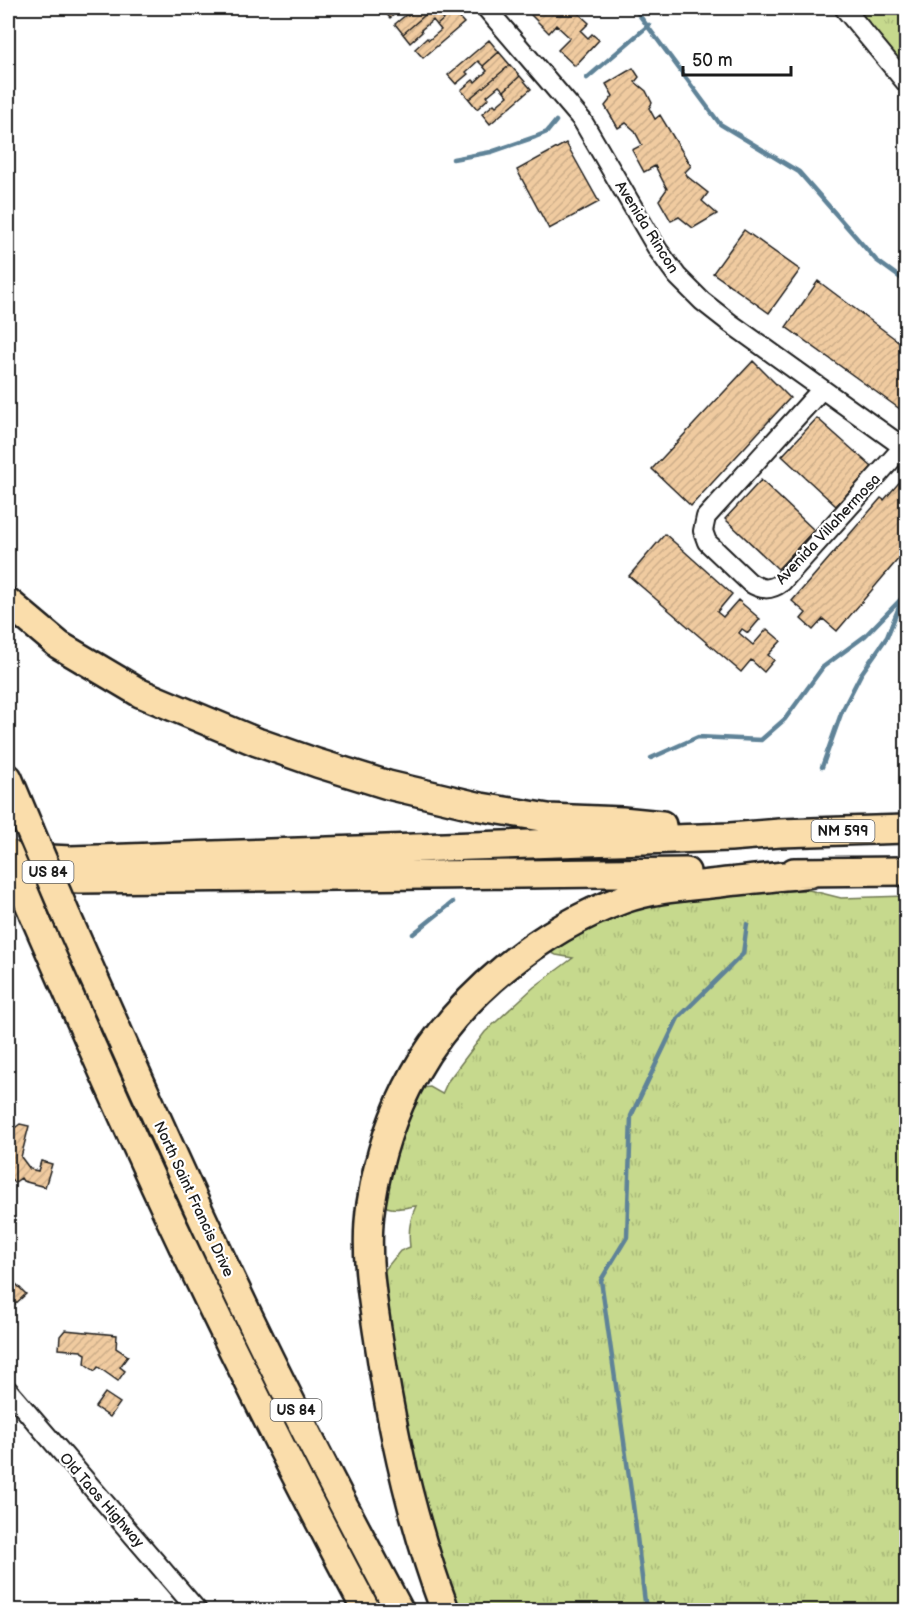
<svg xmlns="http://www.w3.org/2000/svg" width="914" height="1618" viewBox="0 0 914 1618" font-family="'Balsamiq Sans',sans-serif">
  <defs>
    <pattern id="grass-tufts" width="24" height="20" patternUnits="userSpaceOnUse" patternTransform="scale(1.5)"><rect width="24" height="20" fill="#c6d98d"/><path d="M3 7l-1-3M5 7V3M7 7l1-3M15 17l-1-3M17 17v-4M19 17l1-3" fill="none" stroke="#aaba79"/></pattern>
    <pattern id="building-hatch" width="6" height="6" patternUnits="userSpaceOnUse" patternTransform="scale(1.5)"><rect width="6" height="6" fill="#f0cba0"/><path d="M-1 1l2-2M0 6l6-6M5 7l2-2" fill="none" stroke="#cdae89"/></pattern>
  </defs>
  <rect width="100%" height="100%" fill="#fff"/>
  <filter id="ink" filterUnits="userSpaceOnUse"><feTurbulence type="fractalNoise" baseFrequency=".0167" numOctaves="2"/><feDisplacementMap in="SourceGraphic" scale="12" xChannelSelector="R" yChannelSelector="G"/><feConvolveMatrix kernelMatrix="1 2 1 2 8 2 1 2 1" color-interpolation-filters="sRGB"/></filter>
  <g filter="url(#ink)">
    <!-- grass -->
    <path fill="url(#grass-tufts)" stroke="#717a54" stroke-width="1.5" d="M 862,8 L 906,8 L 906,69 L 866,23 L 862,16 Z
      M 809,890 L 841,898 L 906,896 L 906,1610 L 457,1610 L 410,1454 L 382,1279 L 384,1271 L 400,1251 L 410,1247 C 408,1232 409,1220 416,1206 C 406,1207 390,1212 383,1204 L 391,1161 L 410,1110 L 422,1088 L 430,1087 L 442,1094 L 448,1081 L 485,1032 L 534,987 L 573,958 L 556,955 L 552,953 L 551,950 L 580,930 L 636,908 L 717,893 Z"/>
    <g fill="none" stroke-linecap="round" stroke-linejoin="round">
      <!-- stream -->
      <path stroke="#5f8398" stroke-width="4.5" d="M 634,8 L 720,124 L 799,172 L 876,260 L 906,282
        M 587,78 L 649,25
        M 453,159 L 491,152 L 535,137 L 547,132 L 556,121
        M 651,758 L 698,737 L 761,740 L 785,719 L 823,667 L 865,636 L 906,594
        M 822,767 L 842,711 L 861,674 L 887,637 L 901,602
        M 413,934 L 453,902
        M 646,1610 L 633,1505 L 601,1280 L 627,1237 L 631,1116 L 678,1018 L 743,954 L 747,924"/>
    </g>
    <!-- building -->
    <path fill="url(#building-hatch)" stroke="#1c1c1c" stroke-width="1.5" d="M 384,8 L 402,8 L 390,18 L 382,9 Z
      M 418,8 L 433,8 L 403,34 L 395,24 L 407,14 L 408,16 Z
      M 433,8 L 451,8 L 453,11 L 437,25 L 433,20 L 421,30 L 422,32 L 410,43 L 403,34 Z
      M 538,8 L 579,8 L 576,11 L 589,23 L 581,31 L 588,38 L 592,34 L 599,40 L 575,66 L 558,50 L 570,38 L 556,25 L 549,33 L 531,15 Z
      M 453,11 L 464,23 L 423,58 L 415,49 L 427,38 L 429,40 L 441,30 L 437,25 Z
      M 489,40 L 499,52 L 483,66 L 478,61 L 466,72 L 468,74 L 456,84 L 448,75 Z
      M 499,52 L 510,65 L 469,99 L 461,90 L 473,80 L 475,82 L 487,71 L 483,66 Z
      M 510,65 L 520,76 L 504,91 L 499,86 L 487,96 L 489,98 L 477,109 L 469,99 Z
      M 633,68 L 639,77 L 635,82 L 646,91 L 652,103 L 649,108 L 655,119 L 660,115 L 691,166 L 685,172 L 688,177 L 708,193 L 702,201 L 717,214 L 693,228 L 679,217 L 671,221 L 659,200 L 667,189 L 655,166 L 644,172 L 632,150 L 642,145 L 634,130 L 626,123 L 618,128 L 605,106 L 613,96 L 606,84 Z
      M 520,76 L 531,89 L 490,124 L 482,114 L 494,104 L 496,106 L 508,96 L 504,91 Z
      M 566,143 L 599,202 L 549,229 L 517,170 Z
      M 744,230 L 800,270 L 769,313 L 713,273 Z
      M 818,281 L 906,347 L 906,408 L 904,412 L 786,327 Z
      M 753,361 L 790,398 L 691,506 L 652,469 Z
      M 817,418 L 872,467 L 836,506 L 782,456 Z
      M 903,478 L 906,481 L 906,550 L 837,631 L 823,619 L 813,630 L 801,619 L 806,613 L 792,601 L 881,498 L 884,500 Z
      M 761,480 L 814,530 L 778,569 L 725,519 Z
      M 665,534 L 732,594 L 717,612 L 723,617 L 738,600 L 760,619 L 748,633 L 742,629 L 739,633 L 753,645 L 767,629 L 781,641 L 768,655 L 774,660 L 764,672 L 751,660 L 741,672 L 629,576 Z
      M 8,1124 L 16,1127 L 20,1124 L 29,1126 L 21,1157 L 30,1169 L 38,1171 L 41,1161 L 52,1164 L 45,1187 L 23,1181 L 21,1178 L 14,1183 L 8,1174 Z
      M 15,1283 L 26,1294 L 12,1307 L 8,1303 L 8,1291 Z
      M 65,1330 L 117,1335 L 116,1348 L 128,1356 L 120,1367 L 125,1371 L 118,1381 L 98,1367 L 95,1371 L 85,1364 L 86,1354 L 81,1351 L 59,1349 L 60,1336 Z
      M 105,1393 L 120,1403 L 110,1417 L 95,1407 Z"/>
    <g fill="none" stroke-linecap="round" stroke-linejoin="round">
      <defs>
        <path id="minor" d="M 486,8 L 582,120 L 658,250 L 677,276 L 702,301 L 730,323 L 906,449
          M 844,8 L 906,83
          M 822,389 L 706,517 L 703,531 L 707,542 L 749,582 C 761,590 770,591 782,582 L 903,447
          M 8,1390 L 197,1610"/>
        <path id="highway" d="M 8,602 L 59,645 L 140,693 L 257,742 L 317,763 L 388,785 L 481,807 L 548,818 L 622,821 L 662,825
          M 8,778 L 29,828
          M 8,857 L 71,860 L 730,837 L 780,833 L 906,829
          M 794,872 L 906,871
          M 41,877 L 79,879 L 686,872
          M 34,915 C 79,1018 124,1120 171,1221 C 233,1353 298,1482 366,1610
          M 67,917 C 113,1021 159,1125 207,1228 C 267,1358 332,1485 399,1610
          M 445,1610 C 413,1524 392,1433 379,1342 C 372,1296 364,1250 371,1204 C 378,1158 392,1114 415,1073 C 458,996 541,929 624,899 C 652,889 681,887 710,884 C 744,880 778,877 812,873"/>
      </defs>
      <!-- minor casing -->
      <use href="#minor" stroke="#1c1c1c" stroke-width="22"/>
      <!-- highway casing -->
      <use href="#highway" stroke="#1c1c1c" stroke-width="32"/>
      <!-- minor -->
      <use href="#minor" stroke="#fff" stroke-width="18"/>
      <!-- highway -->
      <use href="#highway" stroke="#faddab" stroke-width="27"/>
      <defs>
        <path id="highway-bridge" d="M 29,828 L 67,917
          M 8,853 L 34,915"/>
      </defs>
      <!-- highway-bridge casing -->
      <use href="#highway-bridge" stroke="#1c1c1c" stroke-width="32" stroke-linecap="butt"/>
      <!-- highway-bridge -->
      <use href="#highway-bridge" stroke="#faddab" stroke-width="27"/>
    </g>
  </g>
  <g text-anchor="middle" stroke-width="4.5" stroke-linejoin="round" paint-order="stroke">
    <!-- shield labels -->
    <g fill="#fff" stroke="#606060" stroke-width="1.5">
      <rect x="811.5" y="820" width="63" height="22" rx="4.5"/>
      <rect x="22.5" y="861" width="51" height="22" rx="4.5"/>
      <rect x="270.5" y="1399" width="51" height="22" rx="4.5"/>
    </g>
    <g font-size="14" font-weight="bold" fill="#1c1c1c">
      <text x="843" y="836">NM 599</text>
      <text x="48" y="877">US 84</text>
      <text x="296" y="1415">US 84</text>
    </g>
    <!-- street labels -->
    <g font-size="15" fill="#1c1c1c" stroke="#fff">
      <text transform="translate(647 227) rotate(58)" y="5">Avenida Rincon</text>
      <text transform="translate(828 529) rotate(-47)" y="5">Avenida Villahermosa</text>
      <text transform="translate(194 1199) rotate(65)" y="5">North Saint Francis Drive</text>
      <text transform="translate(102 1500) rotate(49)" y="5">Old Taos Highway</text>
    </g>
  </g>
  <!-- margin -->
  <rect width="914" height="1618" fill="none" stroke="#fff" stroke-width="30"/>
  <rect x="15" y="15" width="884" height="1588" fill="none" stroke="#1c1c1c" stroke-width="2" filter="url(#ink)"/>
  <!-- scale -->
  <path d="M683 66v9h108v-9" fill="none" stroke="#1c1c1c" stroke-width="3"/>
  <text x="692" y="66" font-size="18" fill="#1c1c1c" stroke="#ffffff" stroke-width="4.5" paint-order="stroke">50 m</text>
</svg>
